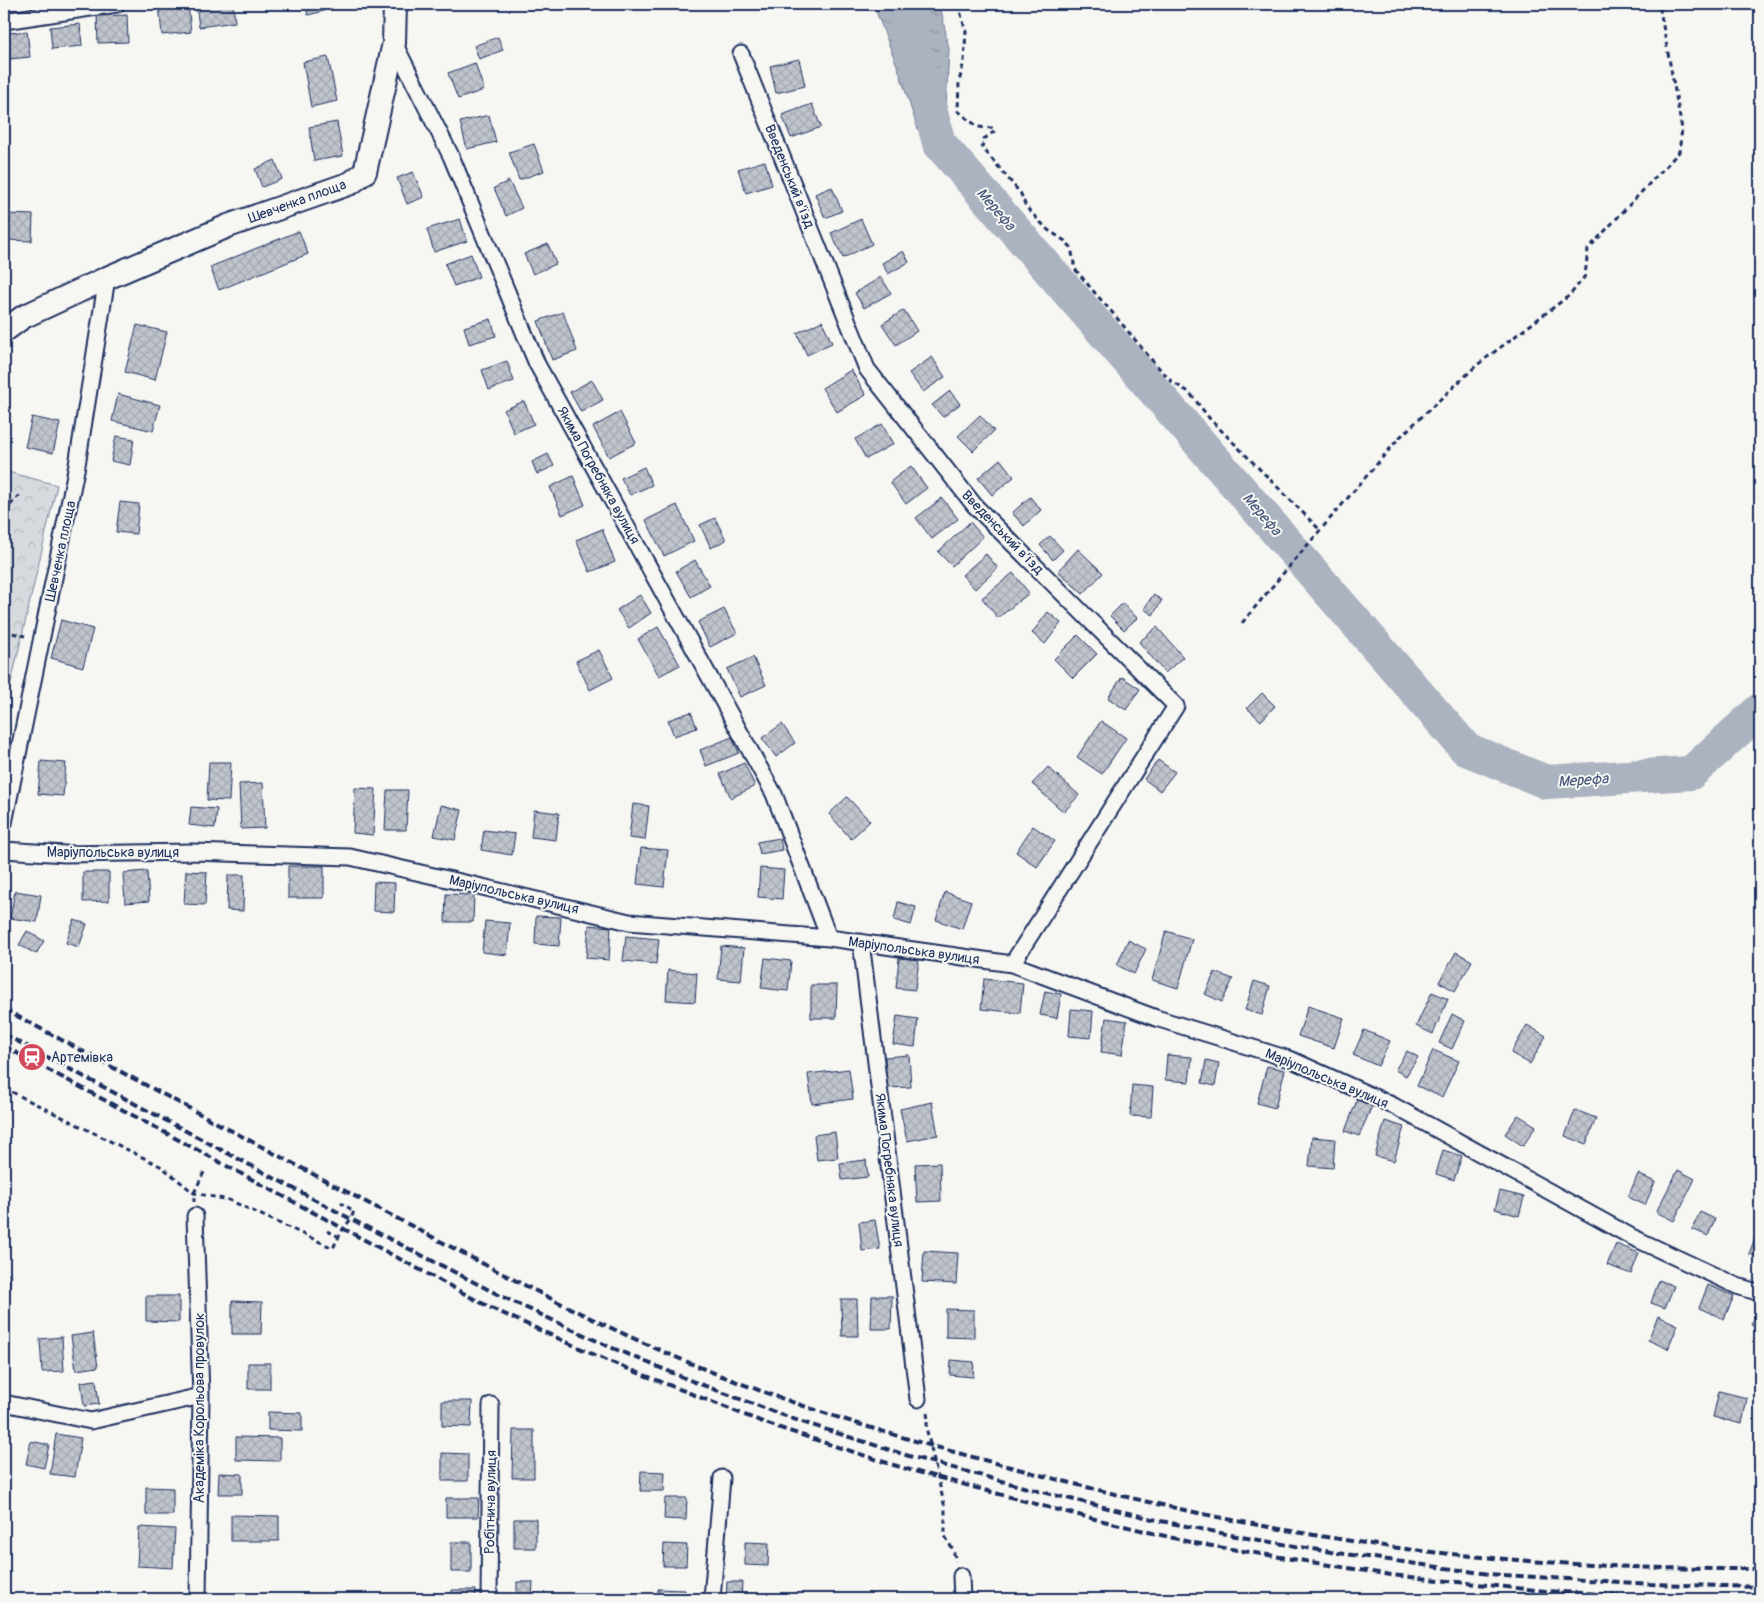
<svg xmlns="http://www.w3.org/2000/svg" width="1764" height="1603" viewBox="0 0 1764 1603" font-family="Pangolin,sans-serif">
  <defs>
    <pattern id="forest-crowns" width="20" height="18" patternUnits="userSpaceOnUse" patternTransform="scale(1.25)"><rect width="20" height="18" fill="#d6d9dd"/><path d="M2 6a3 3 0 1 1 6 0M12 15a3 3 0 1 1 6 0" fill="none" stroke="#b7bbc0"/></pattern>
    <pattern id="water-ripples" width="26" height="14" patternUnits="userSpaceOnUse" patternTransform="scale(1.25)"><rect width="26" height="14" fill="#abb2c0"/><path d="M2 4q2-2 4 0t4 0M15 11q2-2 4 0t4 0" fill="none" stroke="#8a919f"/></pattern>
    <pattern id="building-cross-hatch" width="8" height="8" patternUnits="userSpaceOnUse" patternTransform="scale(1.25)"><rect width="8" height="8" fill="#c0c4cd"/><path d="M0 0l8 8M0 8l8-8" fill="none" stroke="#a4a9b2"/></pattern>
  </defs>
  <rect width="100%" height="100%" fill="#f6f6f2"/>
  <filter id="ink" filterUnits="userSpaceOnUse"><feTurbulence type="fractalNoise" baseFrequency=".02" numOctaves="2"/><feDisplacementMap in="SourceGraphic" scale="10" xChannelSelector="R" yChannelSelector="G"/><feConvolveMatrix kernelMatrix="1 2 1 2 8 2 1 2 1" color-interpolation-filters="sRGB"/></filter>
  <g filter="url(#ink)">
    <!-- forest -->
    <path fill="url(#forest-crowns)" stroke="#78849e" d="M 4,471 L 57,485 L 4,713 Z"/>
    <!-- water -->
    <path fill="url(#water-ripples)" stroke="#717e99" d="M 875,4 L 940,4 L 949,49 L 946,109 L 918,130 L 898,68 L 877,14 Z"/>
    <g fill="none" stroke-linecap="round" stroke-linejoin="round">
      <!-- river -->
      <path stroke="#abb2c0" stroke-width="34" d="M 902,4 L 939,143 L 1466,749 L 1546,782 L 1691,773 L 1760,710"/>
    </g>
    <!-- building -->
    <path fill="url(#building-cross-hatch)" stroke="#1b2f5e" d="M 175,4 L 188,4 L 191,32 L 162,35 L 159,5 Z
      M 196,4 L 233,4 L 235,22 L 199,27 Z
      M 305,4 L 323,4 L 324,11 L 308,15 Z
      M 127,15 L 128,42 L 98,43 L 97,16 Z
      M 80,24 L 82,46 L 52,49 L 50,27 Z
      M 27,31 L 30,57 L 10,59 L 8,33 Z
      M 498,37 L 503,50 L 479,59 L 474,46 Z
      M 328,57 L 337,101 L 311,107 L 303,62 Z
      M 799,59 L 805,86 L 776,93 L 770,66 Z
      M 475,63 L 484,90 L 458,99 L 448,73 Z
      M 812,104 L 821,127 L 791,138 L 782,115 Z
      M 489,115 L 496,142 L 467,149 L 460,122 Z
      M 337,122 L 343,156 L 314,161 L 309,127 Z
      M 534,144 L 544,171 L 519,180 L 509,152 Z
      M 275,160 L 282,179 L 262,187 L 255,169 Z
      M 765,161 L 772,185 L 746,193 L 738,169 Z
      M 413,172 L 424,197 L 407,204 L 397,178 Z
      M 509,181 L 522,208 L 506,216 L 494,188 Z
      M 832,187 L 842,211 L 825,218 L 815,194 Z
      M 6,214 L 33,215 L 32,241 L 5,240 Z
      M 460,219 L 467,241 L 434,252 L 427,229 Z
      M 861,219 L 872,244 L 843,258 L 831,233 Z
      M 299,231 L 308,254 L 219,290 L 210,267 Z
      M 548,244 L 556,264 L 533,274 L 524,254 Z
      M 903,251 L 909,262 L 888,274 L 882,263 Z
      M 471,254 L 479,277 L 454,286 L 445,264 Z
      M 881,277 L 891,293 L 864,308 L 855,293 Z
      M 904,310 L 917,331 L 896,345 L 882,324 Z
      M 563,312 L 577,351 L 552,360 L 538,321 Z
      M 491,319 L 496,336 L 469,344 L 464,327 Z
      M 822,321 L 832,343 L 807,355 L 797,333 Z
      M 137,325 L 167,332 L 155,380 L 125,372 Z
      M 932,357 L 945,377 L 923,392 L 909,373 Z
      M 507,361 L 514,381 L 489,390 L 482,370 Z
      M 851,370 L 866,395 L 837,412 L 822,388 Z
      M 592,380 L 603,400 L 581,412 L 570,392 Z
      M 950,391 L 960,404 L 943,417 L 932,405 Z
      M 118,394 L 160,405 L 153,431 L 112,421 Z
      M 524,401 L 534,424 L 514,433 L 504,410 Z
      M 620,412 L 636,443 L 609,457 L 593,427 Z
      M 980,415 L 994,431 L 973,451 L 958,436 Z
      M 32,417 L 60,423 L 53,453 L 25,447 Z
      M 882,424 L 893,444 L 866,459 L 855,439 Z
      M 116,436 L 134,439 L 130,465 L 111,461 Z
      M 548,454 L 554,466 L 537,474 L 532,462 Z
      M 1000,459 L 1014,477 L 992,495 L 978,478 Z
      M 911,466 L 927,488 L 906,504 L 890,482 Z
      M 644,467 L 652,485 L 630,495 L 621,478 Z
      M 573,476 L 585,505 L 562,515 L 550,487 Z
      M 1030,497 L 1041,510 L 1024,526 L 1012,513 Z
      M 942,498 L 958,519 L 932,539 L 916,518 Z
      M 120,502 L 139,504 L 136,534 L 116,532 Z
      M 677,505 L 694,541 L 664,556 L 646,520 Z
      M 715,518 L 726,540 L 711,548 L 700,525 Z
      M 970,522 L 983,537 L 952,566 L 938,552 Z
      M 602,529 L 615,562 L 590,572 L 576,540 Z
      M 1050,536 L 1063,550 L 1053,560 L 1040,545 Z
      M 1078,549 L 1103,573 L 1083,594 L 1058,571 Z
      M 986,554 L 998,568 L 975,589 L 962,575 Z
      M 695,560 L 710,586 L 691,597 L 676,571 Z
      M 1013,573 L 1029,593 L 998,618 L 982,598 Z
      M 640,595 L 651,613 L 629,628 L 617,610 Z
      M 1153,595 L 1162,600 L 1153,615 L 1144,609 Z
      M 1123,603 L 1137,618 L 1124,630 L 1110,616 Z
      M 724,609 L 737,633 L 710,647 L 698,622 Z
      M 1048,612 L 1061,623 L 1045,644 L 1032,633 Z
      M 61,620 L 93,629 L 83,667 L 51,658 Z
      M 658,627 L 680,665 L 659,676 L 638,639 Z
      M 1157,627 L 1183,657 L 1165,673 L 1139,642 Z
      M 1078,635 L 1097,654 L 1073,678 L 1054,659 Z
      M 599,650 L 613,678 L 590,690 L 576,661 Z
      M 753,657 L 766,685 L 740,697 L 727,669 Z
      M 1122,677 L 1140,689 L 1126,710 L 1108,698 Z
      M 1262,693 L 1275,706 L 1261,721 L 1247,708 Z
      M 691,712 L 697,728 L 674,736 L 668,720 Z
      M 1101,721 L 1126,738 L 1102,774 L 1077,757 Z
      M 782,724 L 795,743 L 776,757 L 762,738 Z
      M 732,737 L 739,753 L 706,766 L 700,750 Z
      M 1158,760 L 1175,772 L 1160,791 L 1144,779 Z
      M 41,761 L 66,763 L 63,796 L 38,794 Z
      M 209,762 L 231,762 L 229,801 L 207,800 Z
      M 744,763 L 755,786 L 731,798 L 720,774 Z
      M 1048,767 L 1079,795 L 1064,812 L 1032,784 Z
      M 263,783 L 265,828 L 241,829 L 239,784 Z
      M 355,788 L 376,789 L 373,835 L 353,833 Z
      M 387,790 L 408,790 L 406,830 L 385,830 Z
      M 847,797 L 870,821 L 851,839 L 829,814 Z
      M 633,804 L 649,806 L 645,840 L 629,838 Z
      M 441,805 L 462,810 L 455,840 L 434,836 Z
      M 191,807 L 217,809 L 215,828 L 189,825 Z
      M 534,810 L 559,813 L 556,840 L 531,837 Z
      M 1033,826 L 1055,841 L 1037,867 L 1016,852 Z
      M 484,830 L 515,834 L 512,855 L 481,850 Z
      M 780,838 L 782,850 L 760,854 L 757,842 Z
      M 641,848 L 668,850 L 664,887 L 637,884 Z
      M 288,866 L 324,866 L 324,898 L 288,898 Z
      M 760,868 L 784,870 L 782,899 L 758,897 Z
      M 147,871 L 149,901 L 125,903 L 123,873 Z
      M 186,871 L 207,872 L 205,905 L 184,904 Z
      M 83,872 L 109,872 L 109,901 L 83,902 Z
      M 228,875 L 244,875 L 243,911 L 227,910 Z
      M 374,882 L 395,883 L 394,912 L 373,911 Z
      M 15,891 L 41,895 L 37,922 L 10,918 Z
      M 945,892 L 971,901 L 962,929 L 936,920 Z
      M 446,894 L 474,895 L 473,922 L 445,922 Z
      M 898,902 L 916,907 L 911,925 L 894,920 Z
      M 536,916 L 561,917 L 559,946 L 535,944 Z
      M 74,920 L 87,924 L 79,947 L 66,943 Z
      M 485,921 L 510,923 L 507,955 L 482,952 Z
      M 589,925 L 611,927 L 609,960 L 586,958 Z
      M 27,931 L 44,941 L 36,954 L 19,945 Z
      M 1166,931 L 1192,939 L 1178,988 L 1152,980 Z
      M 626,936 L 659,939 L 656,964 L 623,961 Z
      M 1128,940 L 1146,949 L 1134,974 L 1117,965 Z
      M 721,946 L 744,948 L 741,981 L 718,979 Z
      M 1456,952 L 1472,961 L 1455,991 L 1439,982 Z
      M 765,958 L 791,961 L 788,991 L 761,988 Z
      M 899,958 L 919,960 L 915,990 L 896,988 Z
      M 668,970 L 697,973 L 695,1002 L 666,1000 Z
      M 1215,972 L 1233,979 L 1222,1002 L 1205,994 Z
      M 984,979 L 1023,983 L 1020,1013 L 981,1009 Z
      M 1254,981 L 1270,986 L 1262,1015 L 1245,1010 Z
      M 811,985 L 837,985 L 836,1018 L 811,1018 Z
      M 1045,991 L 1061,994 L 1057,1018 L 1040,1015 Z
      M 1432,992 L 1448,999 L 1433,1034 L 1416,1026 Z
      M 1308,1006 L 1344,1018 L 1334,1048 L 1298,1036 Z
      M 1071,1009 L 1093,1011 L 1091,1038 L 1069,1036 Z
      M 1452,1014 L 1465,1021 L 1452,1049 L 1439,1043 Z
      M 897,1016 L 918,1019 L 915,1047 L 893,1044 Z
      M 1106,1018 L 1127,1021 L 1122,1055 L 1101,1052 Z
      M 1527,1025 L 1546,1036 L 1530,1064 L 1511,1053 Z
      M 1364,1030 L 1390,1041 L 1378,1066 L 1353,1055 Z
      M 1433,1050 L 1459,1061 L 1442,1097 L 1417,1086 Z
      M 1407,1051 L 1418,1057 L 1406,1076 L 1395,1070 Z
      M 909,1055 L 911,1087 L 887,1088 L 885,1057 Z
      M 1167,1055 L 1192,1057 L 1189,1082 L 1165,1080 Z
      M 1206,1060 L 1219,1063 L 1215,1086 L 1202,1083 Z
      M 1267,1066 L 1285,1070 L 1275,1108 L 1257,1103 Z
      M 849,1069 L 853,1099 L 812,1104 L 808,1074 Z
      M 1132,1085 L 1153,1087 L 1151,1117 L 1130,1116 Z
      M 1357,1100 L 1372,1106 L 1359,1136 L 1345,1131 Z
      M 932,1102 L 938,1135 L 907,1141 L 900,1109 Z
      M 1575,1110 L 1596,1118 L 1586,1144 L 1565,1136 Z
      M 1518,1115 L 1536,1126 L 1523,1146 L 1505,1134 Z
      M 1385,1121 L 1404,1127 L 1394,1161 L 1375,1156 Z
      M 835,1132 L 838,1158 L 817,1160 L 814,1135 Z
      M 1312,1137 L 1335,1139 L 1333,1168 L 1309,1166 Z
      M 1443,1150 L 1462,1156 L 1454,1180 L 1436,1174 Z
      M 866,1160 L 868,1177 L 842,1180 L 840,1163 Z
      M 940,1163 L 941,1201 L 917,1202 L 915,1164 Z
      M 1678,1170 L 1695,1179 L 1674,1221 L 1656,1212 Z
      M 1638,1174 L 1655,1182 L 1645,1205 L 1628,1197 Z
      M 1500,1191 L 1524,1197 L 1519,1216 L 1495,1209 Z
      M 1700,1212 L 1715,1219 L 1708,1236 L 1692,1229 Z
      M 875,1220 L 880,1249 L 862,1251 L 859,1222 Z
      M 1756,1235 L 1760,1236 L 1760,1258 L 1749,1254 Z
      M 1616,1244 L 1639,1253 L 1631,1274 L 1607,1265 Z
      M 924,1251 L 958,1253 L 956,1284 L 922,1282 Z
      M 4,1274 L 10,1274 L 9,1303 L 4,1303 Z
      M 1659,1280 L 1674,1286 L 1665,1308 L 1651,1303 Z
      M 1708,1285 L 1734,1296 L 1724,1319 L 1699,1308 Z
      M 146,1296 L 179,1296 L 179,1322 L 146,1321 Z
      M 872,1296 L 892,1296 L 891,1329 L 871,1329 Z
      M 841,1299 L 857,1299 L 858,1336 L 842,1336 Z
      M 232,1301 L 262,1302 L 261,1334 L 232,1334 Z
      M 1760,1307 L 1760,1330 L 1751,1325 Z
      M 946,1309 L 974,1310 L 974,1338 L 946,1337 Z
      M 1658,1316 L 1678,1325 L 1668,1349 L 1648,1340 Z
      M 93,1333 L 98,1367 L 76,1370 L 71,1336 Z
      M 62,1337 L 64,1371 L 42,1372 L 40,1339 Z
      M 951,1360 L 974,1362 L 973,1377 L 950,1375 Z
      M 248,1363 L 270,1363 L 270,1389 L 248,1389 Z
      M 96,1380 L 99,1404 L 84,1406 L 81,1382 Z
      M 1719,1391 L 1747,1398 L 1742,1424 L 1713,1417 Z
      M 442,1401 L 472,1401 L 471,1427 L 442,1426 Z
      M 268,1412 L 302,1413 L 302,1431 L 268,1430 Z
      M 4,1429 L 10,1431 L 4,1460 Z
      M 513,1430 L 534,1430 L 534,1478 L 512,1478 Z
      M 56,1434 L 81,1438 L 75,1477 L 50,1474 Z
      M 236,1437 L 280,1438 L 280,1461 L 236,1460 Z
      M 31,1441 L 49,1445 L 44,1468 L 26,1464 Z
      M 442,1453 L 468,1454 L 468,1481 L 442,1481 Z
      M 641,1471 L 665,1472 L 664,1491 L 640,1491 Z
      M 219,1473 L 242,1474 L 242,1494 L 218,1494 Z
      M 146,1487 L 173,1488 L 173,1515 L 146,1515 Z
      M 446,1498 L 479,1498 L 478,1517 L 446,1517 Z
      M 665,1498 L 687,1498 L 686,1520 L 664,1519 Z
      M 231,1515 L 279,1516 L 279,1541 L 231,1541 Z
      M 514,1519 L 536,1519 L 536,1548 L 514,1548 Z
      M 139,1527 L 175,1529 L 173,1568 L 137,1566 Z
      M 451,1542 L 471,1542 L 471,1572 L 451,1572 Z
      M 745,1542 L 769,1543 L 768,1566 L 745,1565 Z
      M 664,1544 L 687,1545 L 686,1566 L 663,1566 Z
      M 517,1582 L 533,1582 L 532,1599 L 517,1599 Z
      M 727,1582 L 742,1582 L 741,1599 L 726,1599 Z
      M 658,1589 L 685,1590 L 685,1599 L 658,1599 Z
      M 452,1590 L 476,1590 L 476,1599 L 452,1599 Z"/>
    <g fill="none" stroke-linecap="round" stroke-linejoin="round">
      <defs>
        <path id="street" d="M 4,21 L 117,4
          M 394,43 L 451,156 L 537,364 L 774,794 L 829,938
          M 741,54 L 867,369 L 975,506 L 1176,706 L 1012,964
          M 4,823 L 77,465 L 107,278
          M 4,850 L 65,854 L 193,852 L 350,857 L 478,886 L 629,922 L 829,938 L 1012,964 L 1156,1018 L 1292,1060 L 1394,1106 L 1632,1237 L 1737,1286 L 1760,1293
          M 861,942 L 918,1399
          M 195,1216 L 201,1396 L 198,1599
          M 4,1403 L 91,1421 L 201,1396
          M 961,1576 L 962,1599
          M 489,1599 L 491,1405
          M 712,1599 L 722,1478"/>
        <path id="secondary" d="M 4,331 L 23,317 L 107,278 L 228,226 L 351,183 L 365,172 L 394,43 L 395,4"/>
      </defs>
      <!-- street casing -->
      <use href="#street" stroke="#1b2f5e" stroke-width="19"/>
      <!-- secondary casing -->
      <use href="#secondary" stroke="#1b2f5e" stroke-width="26"/>
      <!-- path -->
      <path stroke="#1b2f5e" stroke-width="3" stroke-dasharray="5 4" stroke-linecap="butt" d="M 958,4 L 966,32 L 964,61 L 959,82 L 958,111 L 978,127 L 992,128 L 995,131 L 984,139 L 982,147 L 1021,194 L 1026,207 L 1048,230 L 1065,241 L 1071,247 L 1075,269 L 1095,293 L 1111,311 L 1151,359 L 1172,382 L 1189,392 L 1210,419 L 1320,530
        M 4,512 L 22,492
        M 1242,623 L 1281,576 L 1400,437 L 1477,365 L 1570,295 L 1585,276 L 1588,249 L 1679,152 L 1682,129 L 1659,4
        M 4,631 L 25,636
        M 4,1088 L 162,1167 L 194,1193 L 229,1200 L 333,1248 L 343,1229 L 351,1219 L 354,1211 L 341,1203
        M 194,1202 L 194,1193 L 205,1170
        M 327,1231 L 340,1237
        M 927,1413 L 928,1420 L 926,1427 L 945,1508 L 945,1536 L 953,1550 L 956,1561"/>
      <!-- street -->
      <use href="#street" stroke="#f6f6f2" stroke-width="15"/>
      <!-- secondary -->
      <use href="#secondary" stroke="#f6f6f2" stroke-width="22"/>
      <!-- rail -->
      <path stroke="#1b2f5e" stroke-width="4" stroke-dasharray="8 4" stroke-linecap="butt" d="M 4,1009 C 136,1080 269,1151 402,1221 C 499,1272 595,1324 697,1366 C 801,1409 910,1441 1018,1469 C 1124,1498 1231,1522 1339,1539 C 1364,1543 1389,1547 1414,1550 C 1529,1563 1644,1570 1760,1569
        M 4,1034 L 351,1219 L 501,1296 L 610,1347 L 692,1381 L 796,1420 L 909,1456 L 1042,1492 L 1161,1521 L 1241,1537 L 1331,1552 L 1489,1574 L 1650,1584 L 1760,1587
        M 4,1046 L 491,1308 L 606,1360 L 765,1423 L 838,1447 L 903,1468 L 1058,1510 L 1194,1543 L 1391,1575 L 1545,1591 L 1636,1596 L 1760,1598"/>
    </g>
  </g>
  <!-- icons -->
  <defs>
    <symbol id="station-disc" viewBox="-11 -11 22 22"><circle r="9.5" fill="#d1495b" stroke="#f6f6f2"/><path d="M-3-6H3Q5-6 5-4V2Q5 4 3 4L4.5 6H3L1.5 4h-3L-3 6H-4.5L-3 4Q-5 4-5 2V-4Q-5-6-3-6ZM-3.5-4v3h7v-3ZM-3.5 1v1.5H-2V1ZM2 1v1.5H3.5V1Z" fill="#fff"/></symbol>
  </defs>
  <g fill-rule="evenodd">
    <use href="#station-disc" x="16" y="1041" width="32" height="32"/>
  </g>
  <g text-anchor="middle" stroke-width="4" stroke-linejoin="round" paint-order="stroke">
    <!-- street labels -->
    <g font-size="14" fill="#1b2f5e" stroke="#f6f6f2">
      <text transform="translate(790 176) rotate(68)" y="5">Введенський в'їзд</text>
      <text transform="translate(297 201) rotate(-20)" y="5">Шевченка площа</text>
      <text transform="translate(599 475) rotate(61)" y="5">Якима Погребняка вулиця</text>
      <text transform="translate(1003 532) rotate(46)" y="5">Введенський в'їзд</text>
      <text transform="translate(60 551) rotate(-78)" y="5">Шевченка площа</text>
      <text x="113" y="857">Маріупольська вулиця</text>
      <text transform="translate(514 894) rotate(13)" y="5">Маріупольська вулиця</text>
      <text transform="translate(914 950) rotate(8)" y="5">Маріупольська вулиця</text>
      <text transform="translate(1327 1078) rotate(23)" y="5">Маріупольська вулиця</text>
      <text transform="translate(890 1170) rotate(83)" y="5">Якима Погребняка вулиця</text>
      <text transform="translate(199 1408) rotate(-90)" y="5">Академіка Корольова провулок</text>
      <text transform="translate(490 1502) rotate(-89)" y="5">Робітнича вулиця</text>
    </g>
    <!-- poi labels -->
    <g font-size="14" fill="#1b2f5e" stroke="#f6f6f2" text-anchor="start">
      <text x="51" y="1062">Артемівка</text>
    </g>
    <!-- water labels -->
    <g font-size="15" font-style="italic" fill="#46567b" stroke="#f6f6f2">
      <text transform="translate(996 209) rotate(49)" y="5">Мерефа</text>
      <text transform="translate(1262 514) rotate(49)" y="5">Мерефа</text>
      <text transform="translate(1583 780) rotate(-4)" y="5">Мерефа</text>
    </g>
  </g>
  <!-- margin -->
  <rect width="1764" height="1603" fill="none" stroke="#f6f6f2" stroke-width="20"/>
  <rect x="10" y="10" width="1744" height="1583" fill="none" stroke="#1b2f5e" stroke-width="2" filter="url(#ink)"/>
</svg>
